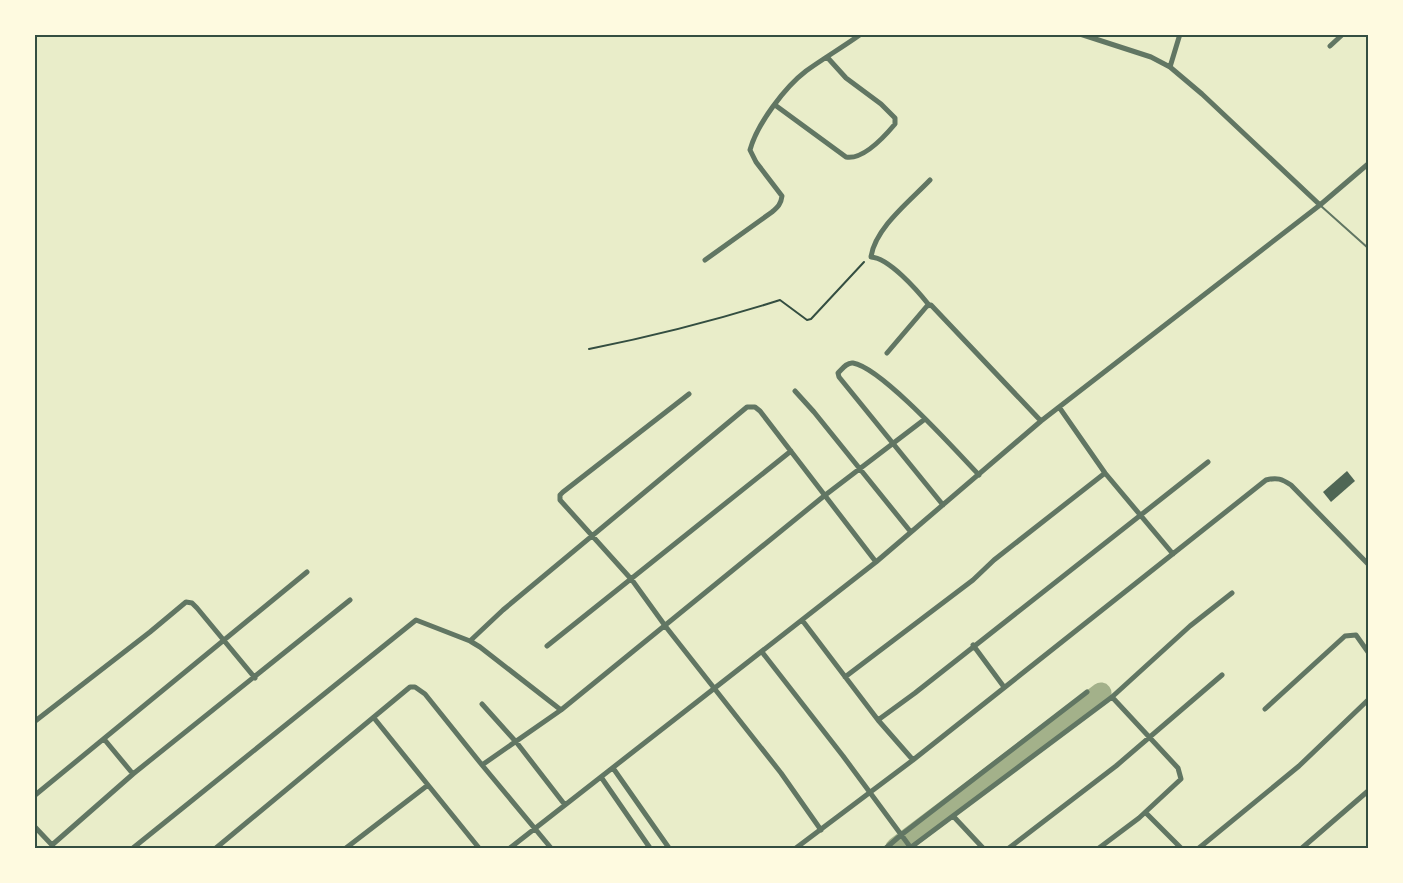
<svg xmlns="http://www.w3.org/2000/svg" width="1403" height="883" viewBox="0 0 1403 883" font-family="'Fira Sans',sans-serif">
  <rect width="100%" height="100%" fill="#e9edc9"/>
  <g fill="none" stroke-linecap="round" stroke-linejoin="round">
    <!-- river -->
    <path stroke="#a3b18a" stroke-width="21" d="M 896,848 L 1101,693"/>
  </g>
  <!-- building -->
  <path fill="#4f6655" d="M 1347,471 L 1355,481 L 1331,502 L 1323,492 Z"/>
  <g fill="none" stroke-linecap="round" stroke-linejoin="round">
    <!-- path -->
    <path stroke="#344e41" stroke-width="2" d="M 589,349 C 654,336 717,320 780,300 L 807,320 L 811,319 L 864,262"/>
    <!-- service -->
    <path stroke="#617663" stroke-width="2" d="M 1321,206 L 1368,248"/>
    <!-- minor -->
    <path stroke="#617663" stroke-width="5" d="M 1080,34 L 1151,57 L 1170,67 L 1202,94 L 1320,205
      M 1330,46 L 1343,34
      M 1170,67 L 1180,34
      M 775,105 L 846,157 C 863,160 885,136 895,124 L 895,118 L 881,104 L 846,78 L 827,57
      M 705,260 L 772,212 C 778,207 781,204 782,196 L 756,162 L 750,150 C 757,124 785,87 806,71 C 824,58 843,47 861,34
      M 929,305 C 917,290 889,258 871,257 C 875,228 910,201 930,180
      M 887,353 L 927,306 L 931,305 L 1041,421
      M 795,391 L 814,412 L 910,531
      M 689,394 L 563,492 L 560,495 L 560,500 L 632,580 L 666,627 L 781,773 L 821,830
      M 1059,407 L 1105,473 L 1173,554
      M 943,505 L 839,377 L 838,373 C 842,369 847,362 853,363 C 882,368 956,451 979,475
      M 802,620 L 878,720 L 913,760
      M 470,641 L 503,610 L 747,407 L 755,407 L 760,411 L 876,562
      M 973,645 L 1004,687
      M 547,646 L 791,451
      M 762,652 L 843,756 L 911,848
      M 845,677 L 973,580 L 994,560 L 1105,473
      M 482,704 L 517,743 L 565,805
      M 1265,709 L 1345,636 L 1356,635 L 1368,652
      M 374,718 L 428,785
      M 878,720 L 915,693 L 1208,462
      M 34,722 L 150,632 L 186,602 L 192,603 L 197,608 L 255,678
      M 104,739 L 133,774
      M 613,768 L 669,848
      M 601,777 L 650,848
      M 34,796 L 307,572
      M 1146,813 L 1181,848
      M 954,817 L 983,848
      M 34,826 L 52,845
      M 55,848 L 52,845 L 133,774 L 350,600
      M 133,848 L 416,620 L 470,641 L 480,647 L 561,710
      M 216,848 L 410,687 L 415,687 L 425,694 L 482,765
      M 346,848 L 428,785 L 479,848
      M 510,848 L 876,562 L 1041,421 L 1320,205 L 1368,164
      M 551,848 L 482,765 L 561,710 L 824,496 L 925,419
      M 796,848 L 913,760 L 1266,480 C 1277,477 1282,479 1291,485 L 1368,564
      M 886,848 L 901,835 L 1087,692
      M 910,848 L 1112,697 L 1190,626 L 1232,593
      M 1009,848 L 1116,766 L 1222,675
      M 1099,848 L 1139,818 L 1181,779 L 1178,768 L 1112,697
      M 1199,848 L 1299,766 L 1368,700
      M 1302,848 L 1368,791"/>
  </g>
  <!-- border -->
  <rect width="1403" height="883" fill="none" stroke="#fefae0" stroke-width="72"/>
  <rect x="36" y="36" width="1331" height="811" fill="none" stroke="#344e41" stroke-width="2"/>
</svg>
